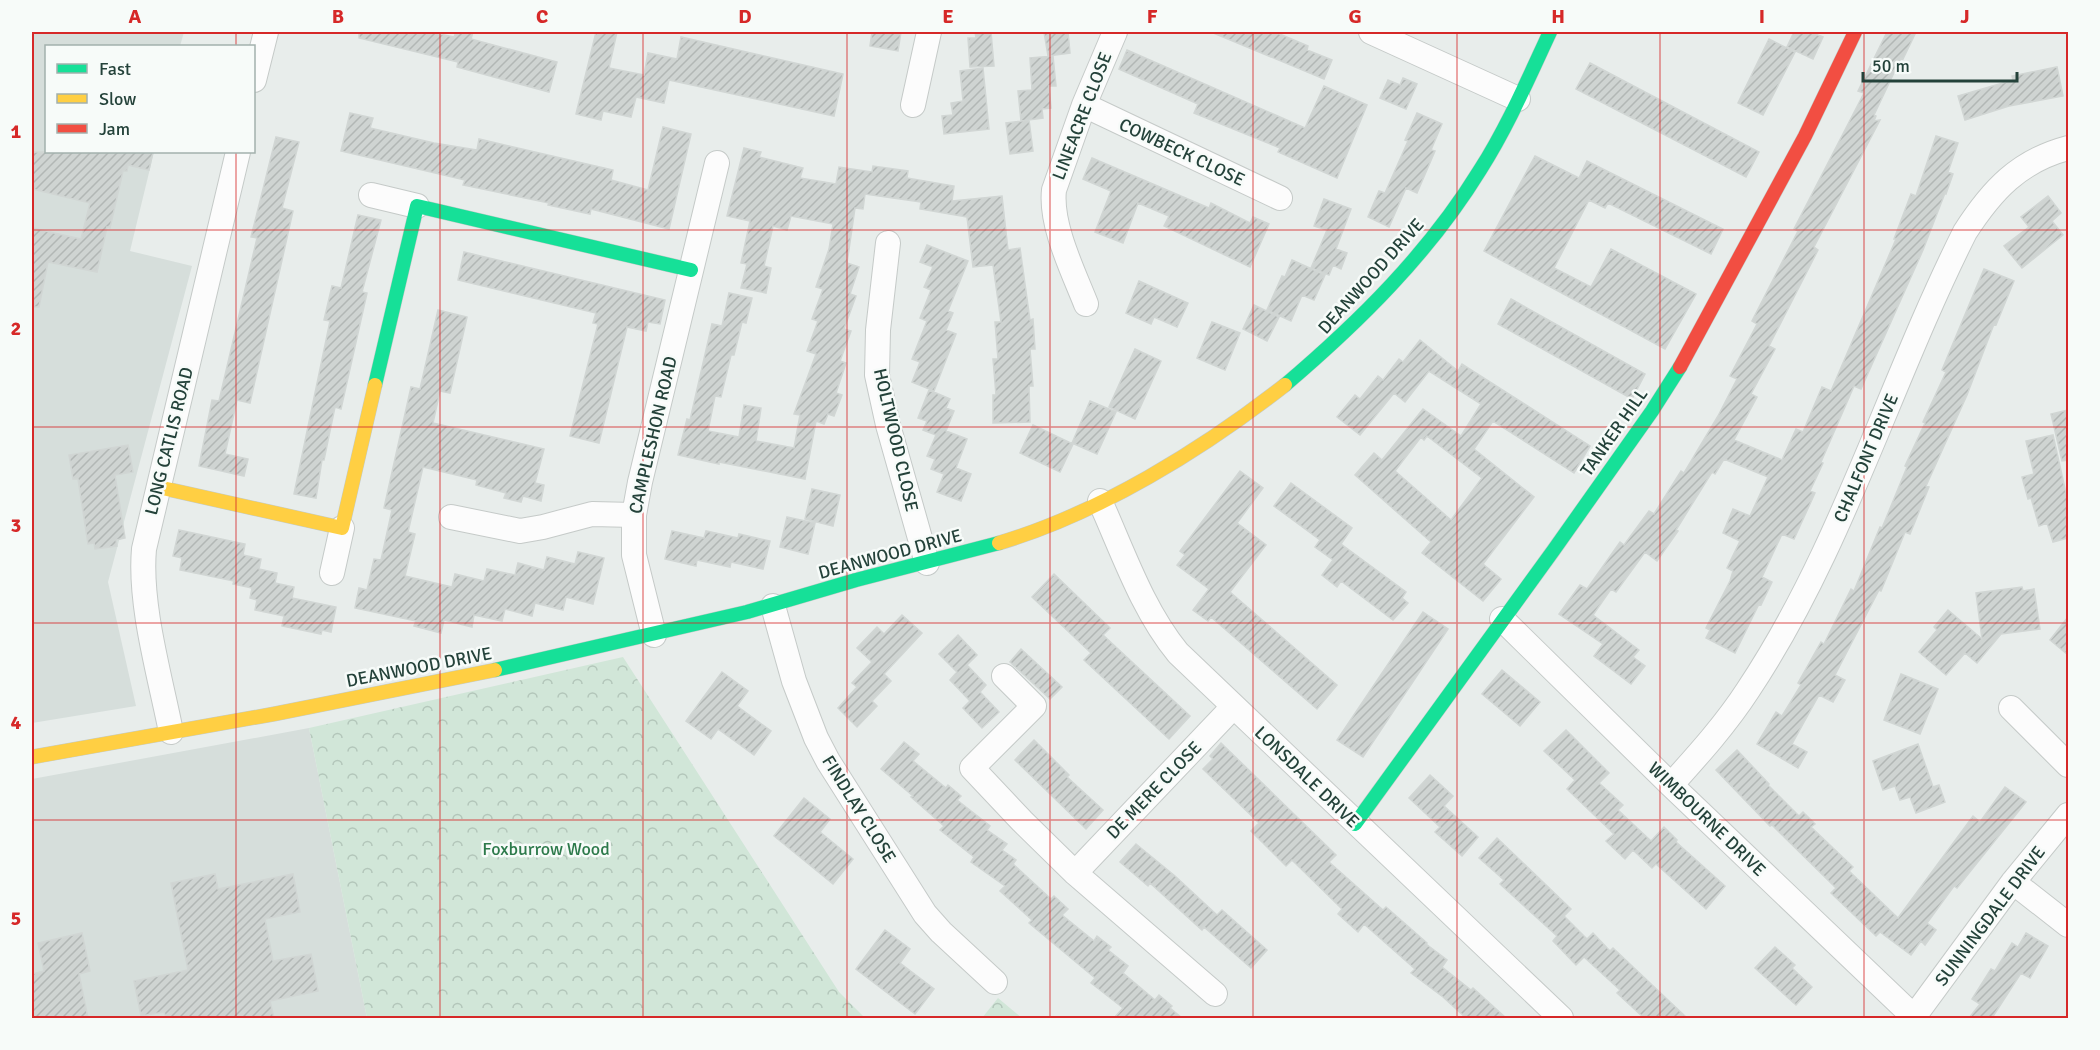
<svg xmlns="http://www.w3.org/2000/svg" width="2100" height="1050" viewBox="0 0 2100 1050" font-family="Signika,sans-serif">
  <defs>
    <pattern id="forest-crowns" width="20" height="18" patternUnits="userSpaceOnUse" patternTransform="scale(1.5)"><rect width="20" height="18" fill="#d1e6d8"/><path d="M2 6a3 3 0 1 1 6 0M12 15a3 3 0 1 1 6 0" fill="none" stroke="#b3c6ba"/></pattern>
    <pattern id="building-hatch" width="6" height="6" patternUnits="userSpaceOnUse" patternTransform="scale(1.5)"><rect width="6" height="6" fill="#cfd4d2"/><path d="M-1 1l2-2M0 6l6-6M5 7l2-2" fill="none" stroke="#b2b7b5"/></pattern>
  </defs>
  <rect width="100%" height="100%" fill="#e8edeb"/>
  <!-- built -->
  <path fill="#d6dedb" d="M 32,32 L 184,32 L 180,46 L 46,46 L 46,152 L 154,152 L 130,251 L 192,266 L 108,582 L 136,706 L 32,723 Z
    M 309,728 L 367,1018 L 32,1018 L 32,779 Z"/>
  <!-- forest -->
  <path fill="url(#forest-crowns)" d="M 623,657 L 839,992 L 865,1018 L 367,1018 L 309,728 Z
    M 998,998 L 1022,1018 L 982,1018 Z"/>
  <!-- building -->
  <path fill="url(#building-hatch)" stroke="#d1d6d4" stroke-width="1.5" fill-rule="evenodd" d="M 359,32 L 430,32 L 454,37 L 456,32 L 473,32 L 471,39 L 557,62 L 549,92 L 457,67 L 458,62 L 359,38 Z
    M 596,32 L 617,32 L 609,68 L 644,75 L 648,53 L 677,59 L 681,37 L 843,74 L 834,116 L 669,80 L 664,103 L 636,97 L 631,117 L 603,111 L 601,120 L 576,114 Z
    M 872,32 L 901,32 L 898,51 L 870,46 Z
    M 975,32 L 991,32 L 994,66 L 970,67 L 968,38 L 976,38 Z
    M 1044,32 L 1068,32 L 1070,53 L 1048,56 Z
    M 1211,32 L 1275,32 L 1308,46 L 1307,50 L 1332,60 L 1324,79 Z
    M 1794,32 L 1810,32 L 1823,37 L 1813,59 L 1787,47 Z
    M 1887,32 L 1916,32 L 1903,59 L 1901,58 L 1874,115 L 1876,116 L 1874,121 L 1880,120 L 1814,247 L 1818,250 L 1769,346 L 1775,349 L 1751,394 L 1757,397 L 1734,440 L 1782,460 L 1796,429 L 1803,432 L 1822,387 L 1831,391 L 1896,239 L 1894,239 L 1911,194 L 1916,196 L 1936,136 L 1958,143 L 1948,172 L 1953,174 L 1946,194 L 1945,193 L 1923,250 L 1861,389 L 1854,386 L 1821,462 L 1823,463 L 1810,491 L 1815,493 L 1794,539 L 1782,534 L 1762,577 L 1772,582 L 1761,605 L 1759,604 L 1735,653 L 1706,638 L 1710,630 L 1706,628 L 1730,581 L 1733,571 L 1727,568 L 1740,541 L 1723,533 L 1733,509 L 1750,516 L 1768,477 L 1724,459 L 1715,474 L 1712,472 L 1676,530 L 1678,531 L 1657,561 L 1645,552 L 1616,592 L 1611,589 L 1593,615 L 1639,650 L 1633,657 L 1645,666 L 1631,684 L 1594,656 L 1603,644 L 1559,614 L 1580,585 L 1587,589 L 1620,542 L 1624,545 L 1649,511 L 1654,514 L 1681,471 L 1684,473 L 1718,416 L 1737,379 L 1730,376 L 1757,324 L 1752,321 L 1798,231 L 1794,229 L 1864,93 L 1858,91 Z
    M 1769,39 L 1795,52 L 1763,115 L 1738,103 Z
    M 1127,50 L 1305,128 L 1324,86 L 1367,105 L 1337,178 L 1278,152 L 1280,148 L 1194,113 L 1198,104 L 1119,69 Z
    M 1053,56 L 1056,86 L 1049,86 L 1051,108 L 1042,109 L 1043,118 L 1021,121 L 1018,91 L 1032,90 L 1030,58 Z
    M 1590,63 L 1759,152 L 1746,177 L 1576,89 Z
    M 2057,67 L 2063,96 L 2009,106 L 1965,120 L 1958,96 L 2013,80 L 2012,76 Z
    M 983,68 L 989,129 L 944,134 L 942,116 L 953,115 L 951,103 L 963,101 L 960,71 Z
    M 1403,78 L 1417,84 L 1406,109 L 1380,98 L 1388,80 L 1400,85 Z
    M 350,113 L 373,118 L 370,128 L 434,143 L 477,150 L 479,139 L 613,170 L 611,180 L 648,190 L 663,127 L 691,134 L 669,229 L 591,209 L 590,214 L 548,205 L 549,203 L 463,185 L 465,180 L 341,151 Z
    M 1417,113 L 1442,124 L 1431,150 L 1435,151 L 1417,193 L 1406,188 L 1389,227 L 1368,217 L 1379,191 L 1385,193 L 1408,141 L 1405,140 Z
    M 1029,120 L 1033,151 L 1010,154 L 1006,123 Z
    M 276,137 L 299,142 L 282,208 L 293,211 L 250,403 L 237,400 L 225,454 L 248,459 L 244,476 L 199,466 L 212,400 L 219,401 L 257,238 L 251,237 Z
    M 744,148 L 761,152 L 759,157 L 803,168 L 800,178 L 836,184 L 839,167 L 872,172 L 873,166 L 908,171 L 907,178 L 954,186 L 952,201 L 1002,196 L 1008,250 L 1020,248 L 1030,320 L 1033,319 L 1035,349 L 1030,349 L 1033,386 L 1029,386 L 1030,422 L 993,423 L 993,395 L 996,395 L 993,359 L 998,359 L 995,322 L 1001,322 L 993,265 L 973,267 L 967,217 L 920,209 L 921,202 L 865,194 L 863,209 L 855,208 L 847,263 L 859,267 L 850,294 L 856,296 L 844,329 L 851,331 L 840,361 L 846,363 L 836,393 L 842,395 L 834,416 L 828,414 L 824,424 L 816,421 L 805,479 L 719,462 L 719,464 L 678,455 L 687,419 L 690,420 L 712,324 L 722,326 L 729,293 L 752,298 L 746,323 L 742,322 L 734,355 L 731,355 L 721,397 L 715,396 L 708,431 L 739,437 L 744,405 L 761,408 L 756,441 L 794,448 L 800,415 L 794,414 L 816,354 L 807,351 L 818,321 L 812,319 L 823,289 L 816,287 L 829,249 L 833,224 L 791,216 L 787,230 L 773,226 L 764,266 L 771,268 L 766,293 L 741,288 L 747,264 L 741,263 L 750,221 L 727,216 Z
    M 32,152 L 153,152 L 149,170 L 128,165 L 127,171 L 123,171 L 110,228 L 107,227 L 97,272 L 48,262 L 39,307 L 32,307 L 32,228 L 81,239 L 90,203 L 32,189 Z
    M 1535,156 L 1579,178 L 1587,161 L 1723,229 L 1711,254 L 1608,203 L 1605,208 L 1589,200 L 1554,268 L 1591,287 L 1611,249 L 1696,294 L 1665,349 L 1484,251 Z
    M 1092,158 L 1209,208 L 1211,203 L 1250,223 L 1253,217 L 1269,224 L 1250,267 L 1164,226 L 1169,216 L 1138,203 L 1123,243 L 1095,232 L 1111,191 L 1083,179 Z
    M 2048,196 L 2061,213 L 2052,221 L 2063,235 L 2022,268 L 2004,246 L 2029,227 L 2021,217 Z
    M 1324,199 L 1351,209 L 1336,249 L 1347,253 L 1341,269 L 1333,265 L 1329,275 L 1311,268 L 1327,230 L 1314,226 Z
    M 358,215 L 381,220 L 362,292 L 367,293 L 341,409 L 335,407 L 324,460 L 322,460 L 316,498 L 294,494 L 330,321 L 324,320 L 332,286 L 341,288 Z
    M 927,245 L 968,261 L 948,311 L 953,313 L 946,330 L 956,334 L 934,391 L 912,382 L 920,362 L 912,359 L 927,321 L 920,318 L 931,290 L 924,287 L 933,267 L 920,262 Z
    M 464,252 L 665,300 L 660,324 L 648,322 L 646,331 L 627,327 L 599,443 L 570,436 L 598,324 L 593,323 L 596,313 L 458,280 Z
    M 1292,260 L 1325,275 L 1314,300 L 1302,295 L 1291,321 L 1267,310 L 1282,276 L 1285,277 Z
    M 1984,269 L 2014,281 L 1996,325 L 1994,324 L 1967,395 L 1926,486 L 1929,487 L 1910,534 L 1905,532 L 1881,591 L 1879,590 L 1835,675 L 1845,680 L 1833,702 L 1819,695 L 1792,744 L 1807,752 L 1798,768 L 1757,744 L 1776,712 L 1782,716 L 1801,685 L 1798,683 L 1821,642 L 1824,644 L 1851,589 L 1854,591 L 1880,527 L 1882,528 L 1907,467 L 1905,466 L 1925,423 L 1923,422 L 1946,372 L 1942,370 Z
    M 1139,281 L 1188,303 L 1177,327 L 1154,317 L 1151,324 L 1126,313 Z
    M 1511,299 L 1645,374 L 1632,399 L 1498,324 Z
    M 1254,305 L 1279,317 L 1267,341 L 1243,329 Z
    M 438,310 L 467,317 L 450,393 L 440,391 L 433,423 L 544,449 L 535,483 L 544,485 L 541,501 L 523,496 L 521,502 L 504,498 L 506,493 L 476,485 L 477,480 L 423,467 L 408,532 L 415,534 L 405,576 L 452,587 L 455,574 L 484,581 L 487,569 L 515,575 L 518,563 L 544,570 L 547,557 L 575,564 L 578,552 L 604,558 L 593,604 L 566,597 L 563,610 L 535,603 L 532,616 L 505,609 L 502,621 L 474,615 L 472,627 L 444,620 L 441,633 L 414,626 L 416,621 L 355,608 L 359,588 L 367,590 L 374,559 L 381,560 L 392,510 L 384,508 L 411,387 L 420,389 Z
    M 1212,322 L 1240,333 L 1225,370 L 1197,358 Z
    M 1420,340 L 1458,371 L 1462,364 L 1590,446 L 1574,473 L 1493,421 L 1474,449 L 1534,497 L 1483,564 L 1501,579 L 1483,601 L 1422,553 L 1431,542 L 1355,475 L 1374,453 L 1382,460 L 1423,409 L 1461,436 L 1481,404 L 1429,371 L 1405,402 L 1394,393 L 1360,435 L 1337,417 L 1355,395 L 1360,399 L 1378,376 L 1383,380 L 1399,359 L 1403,362 ZM 1427,436 L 1482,478 L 1451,520 L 1395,471 L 1421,437 L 1424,440 Z
    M 1135,349 L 1161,361 L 1135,419 L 1109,407 Z
    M 929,390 L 950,399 L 946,408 L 954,411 L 946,431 L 967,439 L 956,468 L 971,474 L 961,501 L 937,492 L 944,474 L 931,469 L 935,459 L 927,456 L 936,435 L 923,430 L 927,421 L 918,418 Z
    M 1090,401 L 1116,412 L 1097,454 L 1072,443 Z
    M 2068,410 L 2068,460 L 2062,461 L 2051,414 Z
    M 1033,425 L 1073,444 L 1060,472 L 1020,453 Z
    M 2053,435 L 2068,502 L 2068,538 L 2053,542 L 2047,523 L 2039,526 L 2031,498 L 2028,499 L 2022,477 L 2034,474 L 2026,441 Z
    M 128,445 L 133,472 L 115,475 L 125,538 L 116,540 L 117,546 L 95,549 L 94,543 L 88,544 L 78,479 L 73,479 L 69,455 Z
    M 1240,471 L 1263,488 L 1237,523 L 1266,545 L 1230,592 L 1337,685 L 1317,709 L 1211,617 L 1208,621 L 1193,610 L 1209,589 L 1177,565 L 1185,555 L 1180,551 Z
    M 1291,483 L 1352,528 L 1341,544 L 1406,592 L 1402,598 L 1408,603 L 1393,620 L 1341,581 L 1337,587 L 1322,575 L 1333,560 L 1315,547 L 1320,540 L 1274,506 Z
    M 812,489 L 840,495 L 833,526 L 805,519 Z
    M 787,517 L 815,523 L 808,554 L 780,547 Z
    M 179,530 L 245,544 L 243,555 L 261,559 L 259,569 L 277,573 L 275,583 L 294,587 L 292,598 L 336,607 L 331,632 L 322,630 L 321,634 L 282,626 L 284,616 L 255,610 L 257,600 L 250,598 L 252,588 L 233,584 L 234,581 L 180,570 L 182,558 L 173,556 Z
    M 672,531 L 704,538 L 706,531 L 738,538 L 739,534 L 770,541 L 763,569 L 731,562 L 730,567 L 697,560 L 696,566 L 665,559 Z
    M 1054,574 L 1110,628 L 1103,635 L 1190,716 L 1169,739 L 1084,660 L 1091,653 L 1032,597 Z
    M 2022,587 L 2023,591 L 2034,589 L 2040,629 L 2001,634 L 1977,663 L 1965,653 L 1946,675 L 1919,652 L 1937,630 L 1934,627 L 1948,610 L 1982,639 L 1976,593 Z
    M 1423,612 L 1448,629 L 1363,757 L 1337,740 Z
    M 902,615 L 922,633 L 884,674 L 891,681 L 872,701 L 877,706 L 857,727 L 838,708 L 857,687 L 852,683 L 872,662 L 857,648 L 877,627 L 884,634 Z
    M 2068,617 L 2068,655 L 2050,640 Z
    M 958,635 L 977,655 L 967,665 L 986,685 L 980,692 L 999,712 L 982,728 L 963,708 L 970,701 L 950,680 L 957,672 L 939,654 Z
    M 1021,649 L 1062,687 L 1050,699 L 1010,662 Z
    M 1502,670 L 1540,702 L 1520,726 L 1482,694 Z
    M 722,672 L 748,691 L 737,706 L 771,731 L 754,755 L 718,729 L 711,739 L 686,721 Z
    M 1901,674 L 1938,689 L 1920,734 L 1884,720 Z
    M 1566,730 L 1609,773 L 1599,783 L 1623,805 L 1618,810 L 1651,841 L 1664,827 L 1677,840 L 1676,842 L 1725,886 L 1706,909 L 1656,864 L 1652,868 L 1633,850 L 1625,859 L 1606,841 L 1614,834 L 1567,789 L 1575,780 L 1544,751 Z
    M 1034,740 L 1069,775 L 1067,777 L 1103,810 L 1086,829 L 1015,760 Z
    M 904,742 L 919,754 L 913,761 L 946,788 L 948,785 L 961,796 L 957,800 L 990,826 L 987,830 L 1007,844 L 1002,850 L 1016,860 L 1013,864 L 1051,899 L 1054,896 L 1068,909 L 1062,915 L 1094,941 L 1097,936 L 1111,947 L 1108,950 L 1128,966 L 1123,973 L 1155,1000 L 1159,995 L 1172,1006 L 1170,1008 L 1182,1018 L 1114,1018 L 1123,1008 L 1091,983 L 1095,978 L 1029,923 L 1032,920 L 1000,891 L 1005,886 L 971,862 L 974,857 L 940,830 L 944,826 L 911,797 L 913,796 L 881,769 Z
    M 1221,743 L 1336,855 L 1329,862 L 1383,910 L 1386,907 L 1427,943 L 1426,944 L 1447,960 L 1442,967 L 1471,990 L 1473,988 L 1506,1018 L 1466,1018 L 1443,997 L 1411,973 L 1415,969 L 1364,924 L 1358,932 L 1338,914 L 1342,909 L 1292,860 L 1286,866 L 1251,831 L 1259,823 L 1203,769 L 1213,759 L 1210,756 Z
    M 1918,744 L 1933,787 L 1939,785 L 1945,802 L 1916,813 L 1910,797 L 1900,800 L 1895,786 L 1883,790 L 1873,761 Z
    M 1737,750 L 1769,784 L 1768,785 L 1799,816 L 1803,812 L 1815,824 L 1811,827 L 1853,867 L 1849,871 L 1898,918 L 1973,816 L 1980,822 L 2005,787 L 2026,802 L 1957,888 L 1954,886 L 1927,923 L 1936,930 L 1925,945 L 1921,941 L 1911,955 L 1880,932 L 1876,936 L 1831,893 L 1836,888 L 1772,825 L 1770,826 L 1716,770 Z
    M 1430,775 L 1453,796 L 1444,806 L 1478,837 L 1462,856 L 1435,832 L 1440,827 L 1409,798 Z
    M 804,798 L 830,819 L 820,832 L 853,859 L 833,884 L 774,836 Z
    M 1497,838 L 1571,909 L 1564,916 L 1587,939 L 1593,933 L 1610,951 L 1613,948 L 1687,1018 L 1644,1018 L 1617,993 L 1620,990 L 1584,957 L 1576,965 L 1553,941 L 1557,936 L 1500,884 L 1504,880 L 1479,858 Z
    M 1136,844 L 1175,876 L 1217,915 L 1222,910 L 1267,950 L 1251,968 L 1204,927 L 1202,930 L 1150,883 L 1148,886 L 1120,862 Z
    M 215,874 L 218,889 L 293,874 L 300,912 L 265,919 L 273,961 L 311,954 L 318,991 L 270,1001 L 274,1018 L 166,1018 L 164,1012 L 141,1016 L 134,981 L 188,970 L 171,883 Z
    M 885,930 L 910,949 L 900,963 L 934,989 L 915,1014 L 856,969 Z
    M 82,933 L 90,971 L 79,974 L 88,1018 L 32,1018 L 32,974 L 44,971 L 38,943 Z
    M 2026,933 L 2048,946 L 2030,978 L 2021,973 L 1992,1018 L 1969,1018 L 1980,1004 L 1972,999 L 1991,969 L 1995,971 L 2012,943 L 2018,947 Z
    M 1775,947 L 1795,965 L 1792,968 L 1812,987 L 1796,1005 L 1755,968 Z"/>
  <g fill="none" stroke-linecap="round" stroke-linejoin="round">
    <defs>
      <path id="street" d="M 1371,32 L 1518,99
        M 254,80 L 266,32
        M 913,105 L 929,32
        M 1084,105 L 1280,198
        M 371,195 L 417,206
        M 888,243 L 878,330 L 877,375 L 888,425 L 927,563
        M 1086,304 C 1073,271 1050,225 1054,190 L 1084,105 L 1115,32
        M 1100,501 C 1123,552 1142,609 1178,653 L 1561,1018
        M 451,517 L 520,531 L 543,527 L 592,514 L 634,515
        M 332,573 L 342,528
        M 773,606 L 794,681 L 816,738 L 828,761 L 925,914 L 941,932 L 995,982
        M 1502,619 L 1671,785 L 1914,1017
        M 654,635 L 634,555 L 634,515 L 640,482 L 717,163
        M 1004,676 L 1034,706 L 972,768 L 1022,821 L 1075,873 L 1215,994
        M 2011,708 L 2068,765
        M 171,732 C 160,676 139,605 144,549 L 238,152
        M 1671,785 C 1698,755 1726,724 1748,690 C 1842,549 1889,383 1965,232 C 1992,190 2019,161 2068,148
        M 1075,873 L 1233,707
        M 2013,882 L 2068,925
        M 1913,1018 L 2013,882 L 2068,815"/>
      <path id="fast" d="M 375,385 L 417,206 L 691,270
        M 1285,385 C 1359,322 1429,253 1480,170 C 1508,126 1528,79 1550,32
        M 495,670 L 747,612 L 856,580 L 999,543
        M 1355,824 L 1553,551 L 1652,411 L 1680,367"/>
      <path id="slow" d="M 158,487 L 342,528 L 375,385
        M 999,543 C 1100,513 1203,449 1285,385
        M 32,757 L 274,714 L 495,670"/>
      <path id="jam" d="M 1680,367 L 1805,136 L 1855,32"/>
    </defs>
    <!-- street casing -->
    <use href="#street" stroke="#c5cac8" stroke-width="26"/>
    <!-- fast casing -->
    <use href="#fast" stroke="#c3cbc8" stroke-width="15"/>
    <!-- slow casing -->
    <use href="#slow" stroke="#c3cbc8" stroke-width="15"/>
    <!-- jam casing -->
    <use href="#jam" stroke="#c3cbc8" stroke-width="15"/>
    <!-- street -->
    <use href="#street" stroke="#fcfcfc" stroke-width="24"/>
    <!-- fast -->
    <use href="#fast" stroke="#16e098" stroke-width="14"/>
    <!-- slow -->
    <use href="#slow" stroke="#ffcf43" stroke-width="14"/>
    <!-- jam -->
    <use href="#jam" stroke="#f24e42" stroke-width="14"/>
  </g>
  <!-- grid -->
  <path fill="none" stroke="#d62828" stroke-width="1.5" stroke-opacity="0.55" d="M 236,32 L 236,46M 440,32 L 440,1018M 643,32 L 643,1018M 847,32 L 847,1018M 1050,32 L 1050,1018M 1253,32 L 1253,1018M 1457,32 L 1457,1018M 1660,32 L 1660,1018M 1864,32 L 1864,1018M 236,152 L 236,1018M 32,230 L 2068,230M 32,427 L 2068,427M 32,623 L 2068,623M 32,820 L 2068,820"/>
  <g text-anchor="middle" stroke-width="5" stroke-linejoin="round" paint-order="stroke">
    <!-- street labels -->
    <g font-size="18" fill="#24423a" stroke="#f7fbf9">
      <text transform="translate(1082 116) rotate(-69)" y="6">LINEACRE CLOSE</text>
      <text transform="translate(1182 152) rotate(25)" y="6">COWBECK CLOSE</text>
      <text transform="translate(1371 276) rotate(-48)" y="6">DEANWOOD DRIVE</text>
      <text transform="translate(1614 432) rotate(-55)" y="6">TANKER HILL</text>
      <text transform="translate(653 435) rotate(-77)" y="6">CAMPLESHON ROAD</text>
      <text transform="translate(896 440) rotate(77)" y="6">HOLTWOOD CLOSE</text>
      <text transform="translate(169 441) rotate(-76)" y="6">LONG CATLIS ROAD</text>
      <text transform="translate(1866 458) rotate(-67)" y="6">CHALFONT DRIVE</text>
      <text transform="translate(890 554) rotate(-15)" y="6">DEANWOOD DRIVE</text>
      <text transform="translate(419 667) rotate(-11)" y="6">DEANWOOD DRIVE</text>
      <text transform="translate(1307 777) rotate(44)" y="6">LONSDALE DRIVE</text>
      <text transform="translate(1154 790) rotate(-46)" y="6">DE MERE CLOSE</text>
      <text transform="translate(859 809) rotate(58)" y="6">FINDLAY CLOSE</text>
      <text transform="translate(1707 819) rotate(44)" y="6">WIMBOURNE DRIVE</text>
      <text transform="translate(1990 916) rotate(-53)" y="6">SUNNINGDALE DRIVE</text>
    </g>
    <!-- park labels -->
    <g font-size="18" fill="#2d7a4b" stroke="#f7fbf9">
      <text x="546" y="855">Foxburrow Wood</text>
    </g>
  </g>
  <!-- border -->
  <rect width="2100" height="1050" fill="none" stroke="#f7fbf9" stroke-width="66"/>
  <!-- legend -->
  <rect x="45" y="45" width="210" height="108" fill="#f7fbf9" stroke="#a3b1ad" stroke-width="1.5"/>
  <rect x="57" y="64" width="30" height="9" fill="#16e098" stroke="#a3b1ad" stroke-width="1.5"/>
  <text x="99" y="75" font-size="18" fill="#24423a">Fast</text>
  <rect x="57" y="94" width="30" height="9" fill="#ffcf43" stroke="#a3b1ad" stroke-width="1.5"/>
  <text x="99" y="105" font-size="18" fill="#24423a">Slow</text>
  <rect x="57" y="124" width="30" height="9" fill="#f24e42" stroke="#a3b1ad" stroke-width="1.5"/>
  <text x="99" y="135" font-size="18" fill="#24423a">Jam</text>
  <!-- scale -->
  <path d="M1863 72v9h154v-9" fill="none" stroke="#24423a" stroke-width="3"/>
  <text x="1872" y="72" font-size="18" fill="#24423a" stroke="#f7fbf9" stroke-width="4.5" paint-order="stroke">50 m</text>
  <rect x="33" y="33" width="2034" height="984" fill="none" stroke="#d62828" stroke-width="2"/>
  <g font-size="20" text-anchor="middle" font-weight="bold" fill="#d62828">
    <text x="135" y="23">A</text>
    <text x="338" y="23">B</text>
    <text x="542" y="23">C</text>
    <text x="745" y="23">D</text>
    <text x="948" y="23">E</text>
    <text x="1152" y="23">F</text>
    <text x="1355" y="23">G</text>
    <text x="1558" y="23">H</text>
    <text x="1762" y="23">I</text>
    <text x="1965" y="23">J</text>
    <text x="16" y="138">1</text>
    <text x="16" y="335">2</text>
    <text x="16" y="532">3</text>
    <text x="16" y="729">4</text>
    <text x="16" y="925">5</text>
  </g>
</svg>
